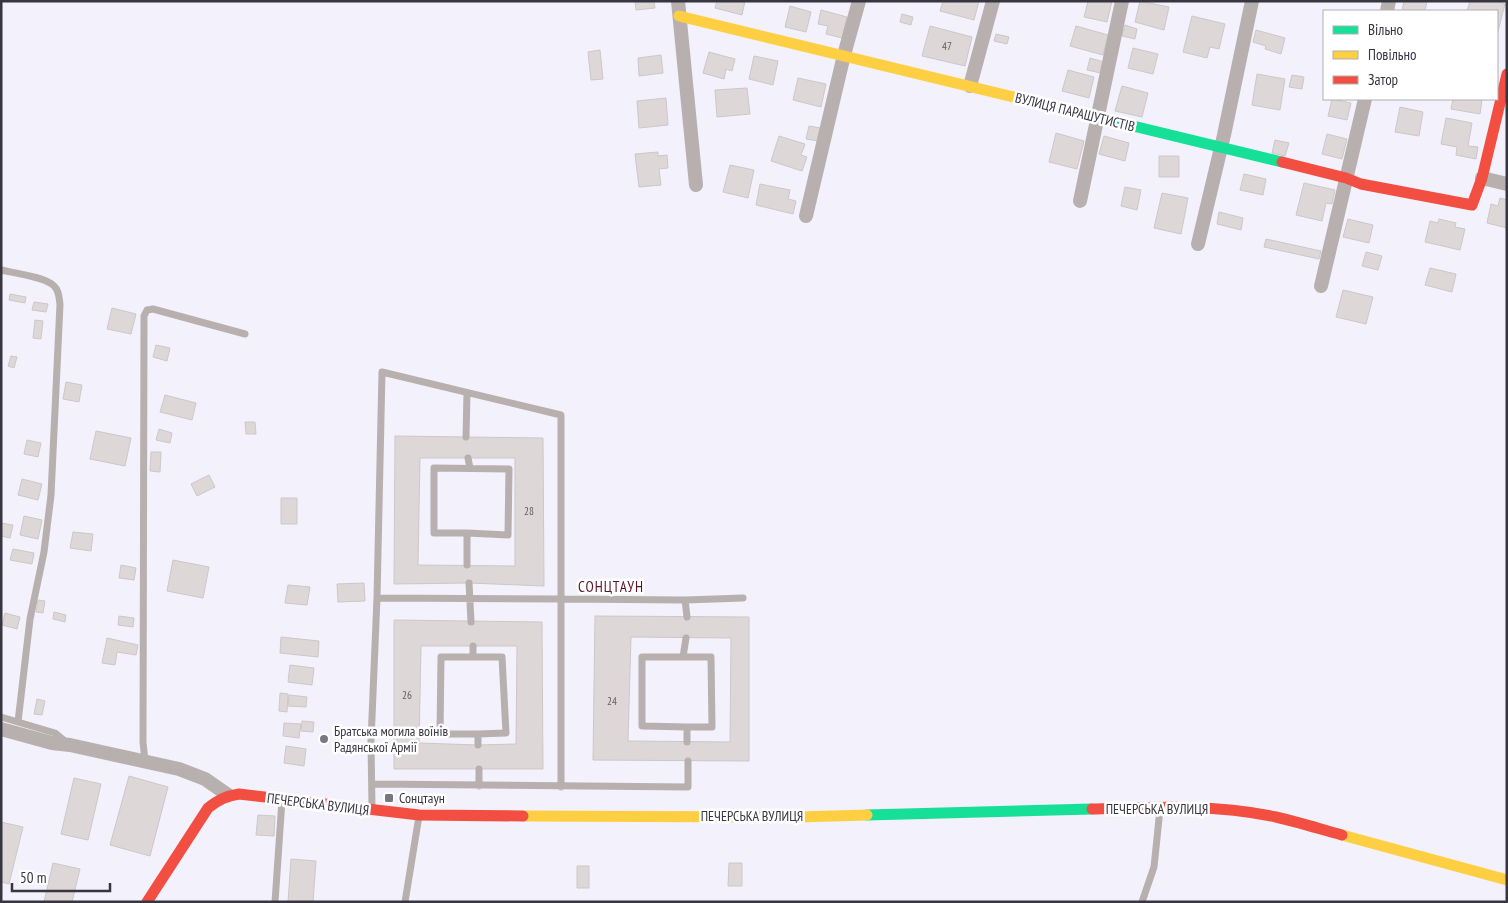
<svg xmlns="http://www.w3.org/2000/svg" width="1508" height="903" viewBox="0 0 1508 903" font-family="'PT Sans Narrow',sans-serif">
  <rect width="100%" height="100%" fill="#f3f1fb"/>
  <!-- building -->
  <path fill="#ddd7d8" stroke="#cdc7c8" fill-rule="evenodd" d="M 635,1 L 654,1 L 655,8 L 636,10 Z
    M 717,1 L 745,1 L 742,15 L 715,8 Z
    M 943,1 L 979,1 L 974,20 L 940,11 Z
    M 1088,1 L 1112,1 L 1107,22 L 1084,17 Z
    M 1140,1 L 1169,7 L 1164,30 L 1135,22 Z
    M 1404,1 L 1427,1 L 1425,11 L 1402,11 Z
    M 1470,1 L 1495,1 L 1505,4 L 1497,35 L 1497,11 L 1467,11 Z
    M 790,6 L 811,12 L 806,32 L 785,27 Z
    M 821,10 L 847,17 L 842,38 L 826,34 L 828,26 L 818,24 Z
    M 902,14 L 913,17 L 911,25 L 900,22 Z
    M 1192,16 L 1225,24 L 1219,49 L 1210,47 L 1207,58 L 1183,52 Z
    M 1125,25 L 1137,29 L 1135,39 L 1122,36 Z
    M 930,26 L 972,37 L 965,66 L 922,56 Z
    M 1076,26 L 1108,35 L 1103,55 L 1070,46 Z
    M 1256,30 L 1285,38 L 1281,54 L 1265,49 L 1266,46 L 1253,42 Z
    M 996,34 L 1009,37 L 1007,44 L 994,41 Z
    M 1133,48 L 1158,54 L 1153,74 L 1128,68 Z
    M 600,50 L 603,79 L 591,80 L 588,52 Z
    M 709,52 L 735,59 L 732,71 L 726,69 L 724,79 L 703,73 Z
    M 661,55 L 663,73 L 639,76 L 638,58 Z
    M 754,56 L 778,61 L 773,85 L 749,79 Z
    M 1090,58 L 1104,62 L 1101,73 L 1087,70 Z
    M 1068,70 L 1094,77 L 1089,98 L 1062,91 Z
    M 1257,74 L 1285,79 L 1280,110 L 1252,105 Z
    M 1292,75 L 1304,77 L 1302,89 L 1289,87 Z
    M 798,78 L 826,84 L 821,107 L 793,100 Z
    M 1122,86 L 1148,93 L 1142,117 L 1115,111 Z
    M 747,88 L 750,114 L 717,117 L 715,90 Z
    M 666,98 L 668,125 L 639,128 L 637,101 Z
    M 1332,99 L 1351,103 L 1347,120 L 1328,116 Z
    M 1453,99 L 1482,99 L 1480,114 L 1451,109 Z
    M 1400,107 L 1423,112 L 1419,136 L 1395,132 Z
    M 1446,118 L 1472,123 L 1468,146 L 1478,147 L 1476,159 L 1456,155 L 1457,147 L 1441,144 Z
    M 809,126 L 821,128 L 819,141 L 806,139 Z
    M 1056,133 L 1084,141 L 1077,169 L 1049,162 Z
    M 1327,134 L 1347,139 L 1342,159 L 1322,154 Z
    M 779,136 L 805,144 L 801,155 L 807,157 L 802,171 L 771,161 Z
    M 1104,136 L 1129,143 L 1125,161 L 1099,154 Z
    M 1275,140 L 1289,143 L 1285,156 L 1272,153 Z
    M 658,152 L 658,156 L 667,155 L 668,168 L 659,169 L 661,185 L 639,187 L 635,154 Z
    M 1159,156 L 1179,156 L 1179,177 L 1159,177 Z
    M 730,165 L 754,170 L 748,198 L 723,192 Z
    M 1244,174 L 1266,179 L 1263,195 L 1240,190 Z
    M 1304,183 L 1335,190 L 1332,204 L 1326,203 L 1322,221 L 1296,215 Z
    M 760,184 L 790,190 L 788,199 L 796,201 L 793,214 L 756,205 Z
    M 1125,187 L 1141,190 L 1137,210 L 1121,206 Z
    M 1162,193 L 1188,198 L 1181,234 L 1154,228 Z
    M 1500,198 L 1507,200 L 1507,228 L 1487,223 L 1491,204 L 1498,206 Z
    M 1219,212 L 1243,218 L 1241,230 L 1217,224 Z
    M 1348,219 L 1373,225 L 1369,243 L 1343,237 Z
    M 1439,219 L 1456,223 L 1455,227 L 1465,229 L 1460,250 L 1425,242 L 1430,221 L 1438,223 Z
    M 1266,239 L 1321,251 L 1319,259 L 1264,247 Z
    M 1366,252 L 1382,256 L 1378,270 L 1362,266 Z
    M 1430,268 L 1456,274 L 1452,292 L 1425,285 Z
    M 1343,290 L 1373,297 L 1366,324 L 1336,317 Z
    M 10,294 L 26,297 L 25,303 L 9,300 Z
    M 34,302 L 48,304 L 46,312 L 32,310 Z
    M 112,308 L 136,314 L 131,334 L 107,329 Z
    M 35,320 L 43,321 L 41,339 L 33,338 Z
    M 156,345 L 170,348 L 167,361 L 153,357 Z
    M 11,356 L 17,357 L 14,368 L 8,366 Z
    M 66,382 L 82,385 L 79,402 L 63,399 Z
    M 165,395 L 196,403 L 192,420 L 160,412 Z
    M 245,422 L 255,422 L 256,434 L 246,434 Z
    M 159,429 L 172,433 L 170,443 L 156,440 Z
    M 96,431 L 131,438 L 125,466 L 90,459 Z
    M 395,436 L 543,438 L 544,586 L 469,583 L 394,584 ZM 420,458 L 515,458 L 515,566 L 418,565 Z
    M 27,440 L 41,443 L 38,457 L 24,454 Z
    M 151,452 L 161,452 L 160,472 L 150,471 Z
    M 209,475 L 215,487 L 197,496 L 191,484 Z
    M 22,479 L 42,484 L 38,500 L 18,495 Z
    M 281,498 L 297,498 L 297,524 L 281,524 Z
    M 24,516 L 42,520 L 38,539 L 20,535 Z
    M 1,523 L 13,525 L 10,538 L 1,536 Z
    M 73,532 L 93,534 L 91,551 L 70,548 Z
    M 13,549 L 34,553 L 32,564 L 10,560 Z
    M 173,560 L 209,567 L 203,598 L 167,591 Z
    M 121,565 L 136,568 L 134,580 L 119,578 Z
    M 364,583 L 365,601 L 338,602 L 337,584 Z
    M 288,585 L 310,587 L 307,605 L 285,603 Z
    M 38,600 L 45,601 L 43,613 L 36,612 Z
    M 54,612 L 66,615 L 65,622 L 53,619 Z
    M 5,613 L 20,617 L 17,629 L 2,625 Z
    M 119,616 L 134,618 L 133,627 L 118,625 Z
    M 595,616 L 749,617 L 749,761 L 593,760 ZM 631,637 L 731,638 L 730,742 L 628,741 Z
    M 394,620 L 542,622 L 543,769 L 394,769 ZM 421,646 L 517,646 L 516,744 L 478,745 L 419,743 Z
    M 281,637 L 319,641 L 318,657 L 280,653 Z
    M 107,638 L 138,645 L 136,655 L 117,652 L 115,665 L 102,663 Z
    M 290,665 L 314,668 L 312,685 L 288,682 Z
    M 280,693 L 288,694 L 287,712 L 279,711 Z
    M 289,695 L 307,697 L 306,707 L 288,706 Z
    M 37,699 L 45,701 L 42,715 L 34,714 Z
    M 302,721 L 314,722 L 313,732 L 301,731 Z
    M 284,723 L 301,724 L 299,738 L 283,736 Z
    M 286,746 L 306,749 L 304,766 L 284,763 Z
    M 129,776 L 168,787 L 150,856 L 110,845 Z
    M 74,778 L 101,784 L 88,840 L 61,834 Z
    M 258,815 L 275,816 L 274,836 L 256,835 Z
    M 1,822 L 23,827 L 9,884 L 1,882 Z
    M 291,859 L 316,861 L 313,902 L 288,902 Z
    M 53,863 L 80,869 L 72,902 L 44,902 Z
    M 729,863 L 742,863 L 742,886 L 728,886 Z
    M 577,866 L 589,866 L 589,888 L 577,888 Z"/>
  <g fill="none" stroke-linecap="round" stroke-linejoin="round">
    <!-- lane -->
    <path stroke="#b7b0af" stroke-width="7" d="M 1,270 C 14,273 46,277 54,286 C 59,290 59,298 60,304 L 51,495 L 44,552 L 30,619 L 18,722
      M 466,437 L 467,393
      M 468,458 L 470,468
      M 467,533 L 508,535 L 509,469 L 434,468 L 434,533 L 467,533 L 467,565
      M 469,583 L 471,622
      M 377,598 L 382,372 L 561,415 L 561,599 L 685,600 L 687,617
      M 685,600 L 743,598
      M 473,657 L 473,646
      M 683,657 L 686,638
      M 1,717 L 55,733 L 66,742
      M 687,727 L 712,727 L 711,657 L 642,657 L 642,726 L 687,727 L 687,742
      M 478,734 L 506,733 L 502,657 L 441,657 L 440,734 L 478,734 L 478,745
      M 145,761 L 143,742 L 144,316 L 147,310 L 153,309 L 245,334
      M 372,784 L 688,787 L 688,761
      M 479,786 L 479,769
      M 372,808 L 371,741 L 377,598 L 561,599 L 561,787
      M 275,902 L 282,800
      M 405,902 L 419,816
      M 1142,902 L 1154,867 L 1160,809"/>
    <!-- street -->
    <path stroke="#b7b0af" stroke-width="14" d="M 678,1 L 696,185
      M 1387,11 L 1389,1
      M 970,86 L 993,1
      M 1482,178 L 1507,184
      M 1080,201 L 1122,1
      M 806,216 L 844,55 L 859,1
      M 1198,244 L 1224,135 L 1252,1
      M 1321,286 L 1365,99
      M 1,729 L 52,743 L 70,745 L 179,769 L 205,779 L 228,795"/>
    <!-- fast -->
    <path stroke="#16e098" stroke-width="11" d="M 1030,101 L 1282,162
      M 867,815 L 1092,809"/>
    <!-- slow -->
    <path stroke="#ffcf43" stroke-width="11" d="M 679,16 L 1030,101
      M 523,816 L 798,817 L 867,815
      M 1342,835 L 1507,880"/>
    <!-- jam -->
    <path stroke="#f24e42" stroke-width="11" d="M 1282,162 L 1346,178 L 1361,184 L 1472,205 L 1482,178 L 1507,74
      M 1092,809 C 1153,807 1216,804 1276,817 C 1298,822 1320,829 1342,835
      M 147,902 L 208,808 C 218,800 226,796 239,794 L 419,815 L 523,816"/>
  </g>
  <!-- markers -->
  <g fill="#797781" stroke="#fff" stroke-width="2">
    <circle cx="324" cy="739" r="5"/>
    <rect x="384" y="793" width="10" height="10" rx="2.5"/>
  </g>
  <g text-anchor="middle" stroke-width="5" stroke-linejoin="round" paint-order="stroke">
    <!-- number labels -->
    <g font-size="11" fill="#605e66">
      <text x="947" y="50">47</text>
      <text x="529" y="515">28</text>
      <text x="407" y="699">26</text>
      <text x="612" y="705">24</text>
    </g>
    <!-- street labels -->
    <g font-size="14" fill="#373540" stroke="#fff">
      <text transform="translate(1075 112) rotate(14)" y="5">ВУЛИЦЯ ПАРАШУТИСТІВ</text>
      <text transform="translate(318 804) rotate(7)" y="5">ПЕЧЕРСЬКА ВУЛИЦЯ</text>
      <text x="1157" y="814">ПЕЧЕРСЬКА ВУЛИЦЯ</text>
      <text x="752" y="821">ПЕЧЕРСЬКА ВУЛИЦЯ</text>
    </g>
    <!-- poi labels -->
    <g font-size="14" fill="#373540" stroke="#fff" text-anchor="start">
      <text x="334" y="736">Братська могила воїнів<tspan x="334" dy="16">Радянської Армії</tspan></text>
      <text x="399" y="803">Сонцтаун</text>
    </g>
    <!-- neighbourhood labels -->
    <g font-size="15" letter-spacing="1" fill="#5a1629" stroke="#fff">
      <text x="611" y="592">СОНЦТАУН</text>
    </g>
  </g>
  <!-- border -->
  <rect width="1508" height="903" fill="none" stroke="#373540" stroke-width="5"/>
  <!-- legend -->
  <rect x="1323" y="10" width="175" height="90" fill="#ffffff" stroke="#afaeb3"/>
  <rect x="1333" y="26" width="25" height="8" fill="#16e098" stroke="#afaeb3"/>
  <text x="1368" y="35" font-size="15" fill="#373540">Вільно</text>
  <rect x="1333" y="51" width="25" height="8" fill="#ffcf43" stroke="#afaeb3"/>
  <text x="1368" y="60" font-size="15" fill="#373540">Повільно</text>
  <rect x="1333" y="76" width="25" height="8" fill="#f24e42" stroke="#afaeb3"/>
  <text x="1368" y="85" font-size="15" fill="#373540">Затор</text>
  <!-- scale -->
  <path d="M12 883v8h98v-8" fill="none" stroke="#373540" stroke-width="2.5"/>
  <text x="20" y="883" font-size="15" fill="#373540" stroke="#ffffff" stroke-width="4" paint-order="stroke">50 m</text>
</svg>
